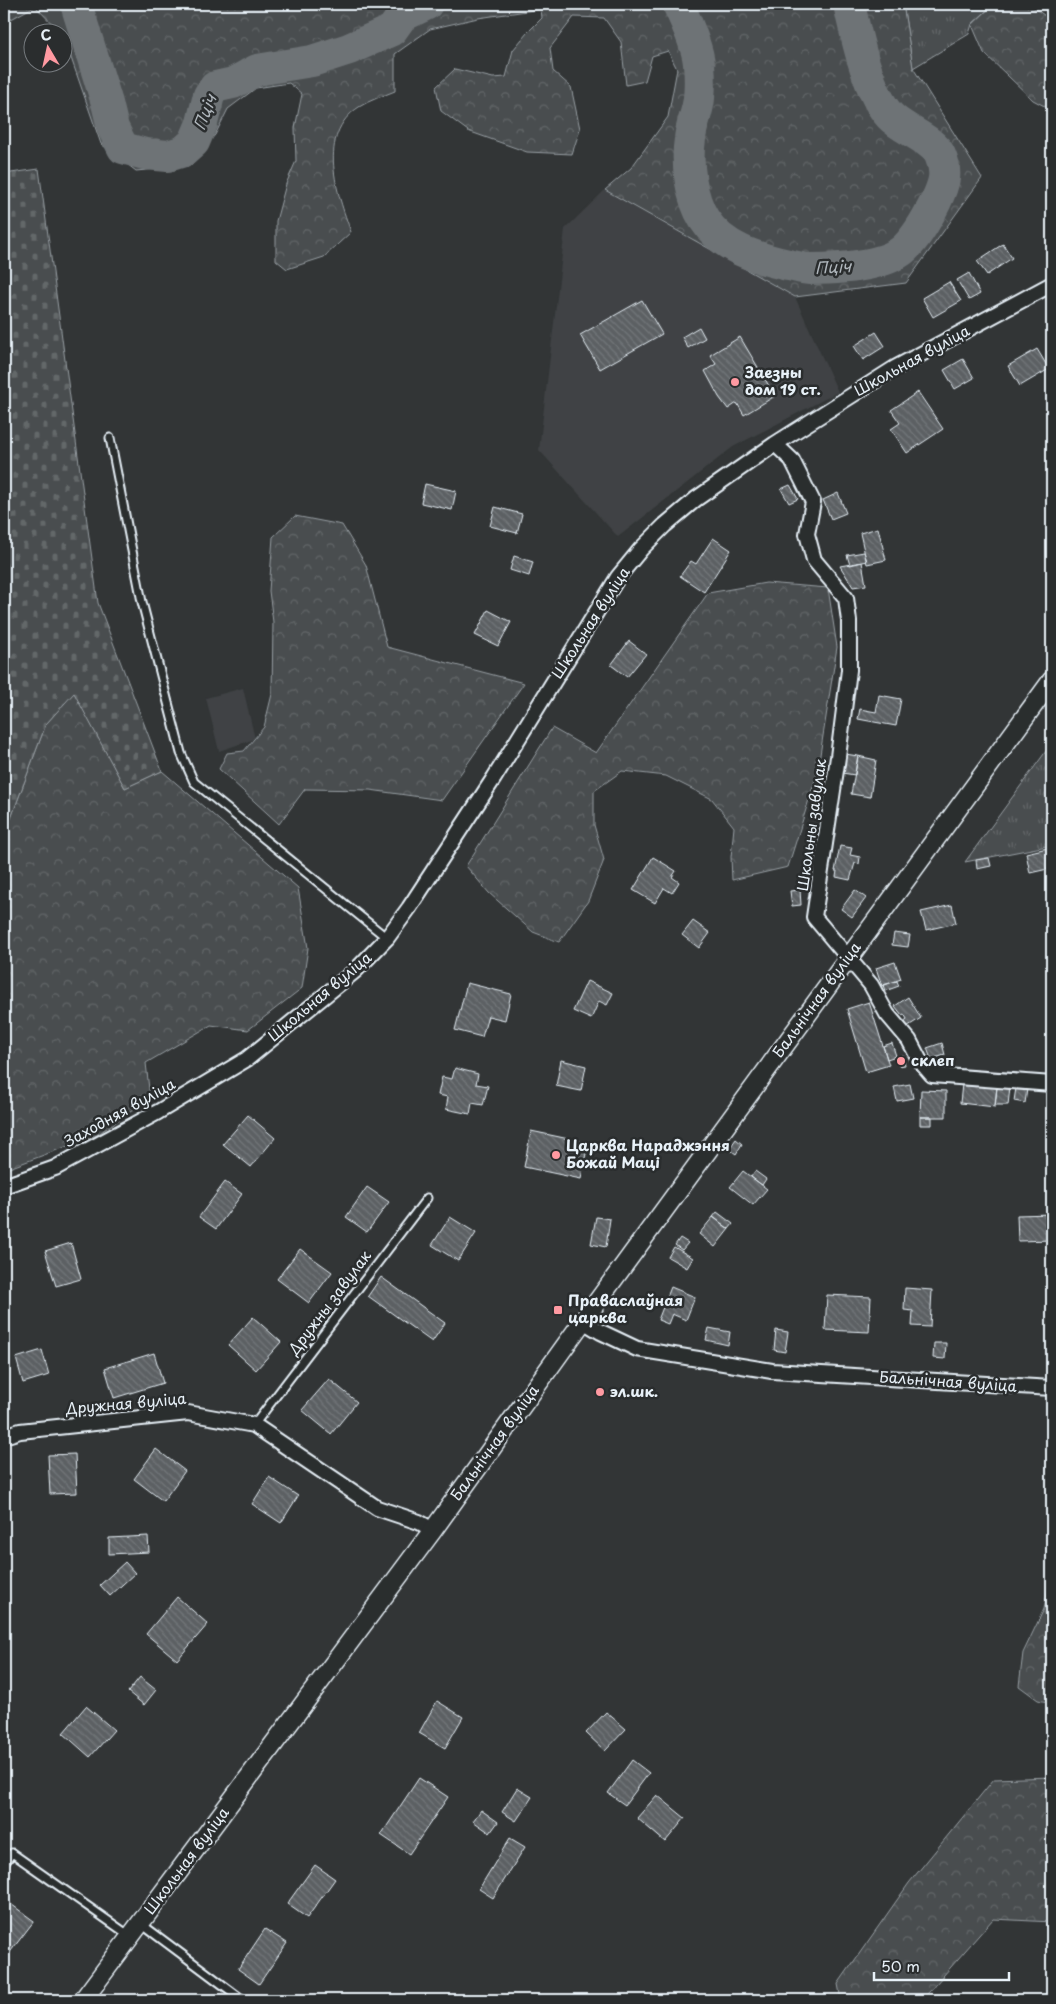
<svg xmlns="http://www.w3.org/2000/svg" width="1056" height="2004" viewBox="0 0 1056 2004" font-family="'Playpen Sans',sans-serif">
  <defs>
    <pattern id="grass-tufts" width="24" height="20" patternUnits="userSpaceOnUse" patternTransform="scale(1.25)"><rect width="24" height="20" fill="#494d4f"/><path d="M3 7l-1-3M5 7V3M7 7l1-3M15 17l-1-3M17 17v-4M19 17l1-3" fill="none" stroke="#636769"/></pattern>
    <pattern id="forest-crowns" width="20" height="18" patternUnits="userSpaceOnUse" patternTransform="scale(1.25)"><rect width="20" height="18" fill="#494d4f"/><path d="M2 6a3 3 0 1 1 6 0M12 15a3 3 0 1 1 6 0" fill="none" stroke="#636769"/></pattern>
    <pattern id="cemetery-stones" width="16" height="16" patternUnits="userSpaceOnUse" patternTransform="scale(1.25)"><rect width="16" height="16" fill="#494d4f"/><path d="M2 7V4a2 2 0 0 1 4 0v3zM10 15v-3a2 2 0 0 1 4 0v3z" fill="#636769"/></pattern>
    <pattern id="building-back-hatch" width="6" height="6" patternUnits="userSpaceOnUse" patternTransform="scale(1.25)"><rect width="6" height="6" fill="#5c6063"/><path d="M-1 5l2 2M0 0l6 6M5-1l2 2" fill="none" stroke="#73777a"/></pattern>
  </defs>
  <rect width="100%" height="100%" fill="#323536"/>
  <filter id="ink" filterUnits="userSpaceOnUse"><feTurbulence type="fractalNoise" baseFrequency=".02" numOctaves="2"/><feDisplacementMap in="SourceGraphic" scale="10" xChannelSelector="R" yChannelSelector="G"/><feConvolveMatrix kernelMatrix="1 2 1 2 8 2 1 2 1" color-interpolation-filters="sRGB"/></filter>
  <g filter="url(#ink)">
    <!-- built -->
    <path fill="#3f4244" d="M 605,190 L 795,297 L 838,392 L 733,447 L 618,537 L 539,450 L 565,229 Z
      M 243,688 L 255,739 L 219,751 L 206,698 Z"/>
    <!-- grass -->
    <path fill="url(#grass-tufts)" stroke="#989fa4" d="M 903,4 L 994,4 L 972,24 L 969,34 L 913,68 Z
      M 1052,743 L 1052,845 L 965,862 Z"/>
    <!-- forest -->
    <path fill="url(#forest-crowns)" stroke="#989fa4" d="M 4,4 L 903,4 L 913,68 L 982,178 L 906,283 L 795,297 L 605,190 L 631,168 L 668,117 L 677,69 L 668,51 L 652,56 L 645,81 L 626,85 L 621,42 L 604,18 L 574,17 L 550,48 L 553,71 L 571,87 L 580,129 L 572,154 L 527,152 L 468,131 L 441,111 L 436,87 L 455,69 L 493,78 L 506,77 L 513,50 L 527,33 L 542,18 L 541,9 L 478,18 L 430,29 L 395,54 L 395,91 C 383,96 370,100 359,107 C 316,135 337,193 351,232 L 324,257 L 287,269 L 276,260 L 276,221 L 286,184 L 296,161 L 295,128 L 302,94 L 289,83 L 256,88 L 228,109 L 215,135 L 188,166 L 136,171 L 101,144 L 62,32 L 60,32 L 35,6 L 4,23 Z
      M 994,4 L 1029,4 L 1052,21 L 1052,110 L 1033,100 L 984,53 L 972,25 Z
      M 295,516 L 342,525 L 366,565 L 387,647 L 524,683 L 442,800 L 370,790 L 305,789 L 279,824 L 219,769 L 227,753 L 244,751 L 264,727 L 272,694 L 273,622 L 269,591 L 273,537 Z
      M 766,583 L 828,588 L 837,647 L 817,774 L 788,867 L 732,880 L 731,857 L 734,827 L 712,799 L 666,776 L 622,771 L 594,791 L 594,825 L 604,860 L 588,901 L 559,942 L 533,932 L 489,893 L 466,866 L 552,728 L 596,753 L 708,593 Z
      M 74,692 L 125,788 L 162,771 L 298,888 L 308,948 L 302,988 L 248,1030 L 211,1025 L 146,1063 L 150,1098 L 97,1135 L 4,1170 L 4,837 L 46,724 Z
      M 1052,1549 L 1052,1703 L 1038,1700 L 1019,1686 L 1023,1653 L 1044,1609 L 1051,1571 Z
      M 1052,1777 L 1052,1922 L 993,1919 L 922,2000 L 841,2000 L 838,1984 L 909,1883 L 994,1779 Z"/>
    <!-- cemetery -->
    <path fill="url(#cemetery-stones)" stroke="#989fa4" d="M 39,169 L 98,603 L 162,771 L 125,788 L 74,693 L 46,724 L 4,837 L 4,174 Z"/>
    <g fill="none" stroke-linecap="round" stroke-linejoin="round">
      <!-- river -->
      <path stroke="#6e7376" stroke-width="32" d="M 76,4 L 107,103 L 113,128 L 123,148 L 145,154 L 168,156 L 184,151 L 194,142 L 202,123 L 209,95 L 215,87 L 233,83 L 257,70 L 312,61 L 349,49 L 392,30 L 402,16 L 427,4
        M 678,4 C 685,19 698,48 699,64 C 700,75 700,88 699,98 C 698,112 691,125 690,139 C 686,164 691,198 704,219 C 722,248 756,258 788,265 C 795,266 803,269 810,269 C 836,269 885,267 905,248 C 918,236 928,217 936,201 C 944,184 948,173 940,155 C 933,139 903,130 890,116 C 868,93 856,35 849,4"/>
    </g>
    <!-- building -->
    <path fill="url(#building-back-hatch)" stroke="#e8f1f8" d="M 1003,244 L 1012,258 L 987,275 L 977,261 Z
      M 969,273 L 980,294 L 969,300 L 957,280 Z
      M 949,282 L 961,301 L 933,317 L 922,298 Z
      M 642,300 L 662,334 L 600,369 L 580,335 Z
      M 699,327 L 705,338 L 688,348 L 682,337 Z
      M 876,332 L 885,346 L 863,360 L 854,346 Z
      M 740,337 L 775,396 L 744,415 L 737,403 L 728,409 L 719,397 L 705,371 L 716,364 L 710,355 Z
      M 1037,349 L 1049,369 L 1020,386 L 1008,366 Z
      M 963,359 L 974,378 L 955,389 L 944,370 Z
      M 918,392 L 943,429 L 907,453 L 891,429 L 900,423 L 891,410 Z
      M 425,484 L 456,491 L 452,510 L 421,503 Z
      M 790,485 L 798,499 L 789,503 L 781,489 Z
      M 838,493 L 846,513 L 831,519 L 823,500 Z
      M 495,507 L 522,514 L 517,533 L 490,526 Z
      M 878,528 L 886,560 L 867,564 L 860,533 Z
      M 713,538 L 731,550 L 704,592 L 680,576 L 691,561 L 696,564 Z
      M 864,552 L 867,561 L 850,565 L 847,555 Z
      M 514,556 L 533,562 L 529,576 L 510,570 Z
      M 862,562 L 866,585 L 853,587 L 840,566 Z
      M 488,610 L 511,622 L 498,646 L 475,635 Z
      M 629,641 L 646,654 L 627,677 L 611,665 Z
      M 879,695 L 901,699 L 896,726 L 858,719 L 860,709 L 876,712 Z
      M 845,754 L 858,756 L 855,775 L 842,773 Z
      M 858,756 L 876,760 L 870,797 L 851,794 Z
      M 840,846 L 852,848 L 850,855 L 860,857 L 859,864 L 855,863 L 850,880 L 836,877 L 837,871 L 835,871 Z
      M 1052,847 L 1052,868 L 1030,873 L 1026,853 Z
      M 653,857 L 676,871 L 672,877 L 679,882 L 672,893 L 664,888 L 655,903 L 633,890 Z
      M 989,858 L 991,866 L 977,869 L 976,860 Z
      M 800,890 L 801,905 L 792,906 L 790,891 Z
      M 855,890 L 866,898 L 852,917 L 841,909 Z
      M 952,905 L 956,923 L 926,930 L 921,912 Z
      M 693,921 L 710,933 L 699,948 L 682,935 Z
      M 894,933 L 910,935 L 908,947 L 892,945 Z
      M 895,962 L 901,979 L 882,986 L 876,968 Z
      M 587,981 L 613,993 L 607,1005 L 599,1001 L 591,1019 L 573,1011 Z
      M 897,981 L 899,986 L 885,991 L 883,985 Z
      M 467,983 L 511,994 L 505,1020 L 488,1016 L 482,1037 L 455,1030 Z
      M 908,997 L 921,1018 L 905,1028 L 902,1023 L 907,1019 L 904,1014 L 902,1015 L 895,1006 Z
      M 869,1002 L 889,1065 L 866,1072 L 847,1009 Z
      M 892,1043 L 896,1056 L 887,1059 L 883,1046 Z
      M 942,1043 L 945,1055 L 931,1059 L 927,1048 Z
      M 903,1055 L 905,1065 L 899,1066 L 897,1057 Z
      M 561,1060 L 586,1066 L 581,1091 L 556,1086 Z
      M 455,1068 L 478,1074 L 476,1084 L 488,1086 L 483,1105 L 472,1103 L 470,1114 L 446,1109 L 448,1097 L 438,1095 L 442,1077 L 452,1079 Z
      M 910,1084 L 913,1098 L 897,1101 L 894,1087 Z
      M 962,1084 L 997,1087 L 995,1107 L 960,1103 Z
      M 997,1087 L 1010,1087 L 1008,1105 L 995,1105 Z
      M 1016,1088 L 1027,1089 L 1025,1103 L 1014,1101 Z
      M 921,1090 L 946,1091 L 946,1117 L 920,1117 Z
      M 248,1115 L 275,1138 L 251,1167 L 223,1144 Z
      M 920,1117 L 932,1117 L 932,1125 L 920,1125 Z
      M 531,1131 L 588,1143 L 581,1179 L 524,1167 Z
      M 736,1139 L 742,1144 L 736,1154 L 729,1149 Z
      M 743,1171 L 767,1189 L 753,1205 L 730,1187 Z
      M 755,1171 L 766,1179 L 762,1185 L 751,1177 Z
      M 225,1182 L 242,1194 L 216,1229 L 199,1217 Z
      M 367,1187 L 389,1202 L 367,1232 L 346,1217 Z
      M 717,1212 L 733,1224 L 729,1229 L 713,1217 Z
      M 1052,1214 L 1052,1240 L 1018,1241 L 1017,1215 Z
      M 450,1217 L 476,1233 L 458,1261 L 432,1245 Z
      M 596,1217 L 610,1219 L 606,1247 L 591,1244 Z
      M 713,1217 L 729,1229 L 715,1247 L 699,1234 Z
      M 680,1238 L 688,1243 L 682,1250 L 675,1245 Z
      M 71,1243 L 81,1279 L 56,1286 L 45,1251 Z
      M 674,1247 L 693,1258 L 687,1268 L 668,1257 Z
      M 300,1249 L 332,1272 L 309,1303 L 277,1279 Z
      M 381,1277 L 445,1323 L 432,1342 L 368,1296 Z
      M 671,1287 L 695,1297 L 686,1320 L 672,1314 L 668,1324 L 658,1320 Z
      M 905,1288 L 932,1290 L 930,1327 L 912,1326 L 913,1311 L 904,1310 Z
      M 827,1295 L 871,1297 L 869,1332 L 825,1330 Z
      M 253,1317 L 281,1342 L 256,1370 L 228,1345 Z
      M 709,1328 L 730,1332 L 728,1345 L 706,1340 Z
      M 776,1330 L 788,1332 L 785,1352 L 774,1350 Z
      M 934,1343 L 946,1343 L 945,1359 L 933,1358 Z
      M 42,1350 L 49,1375 L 23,1383 L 16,1358 Z
      M 154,1353 L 163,1383 L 114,1398 L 105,1368 Z
      M 329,1379 L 357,1402 L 331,1434 L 302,1410 Z
      M 156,1449 L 185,1471 L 163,1501 L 134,1479 Z
      M 75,1454 L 77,1493 L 50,1494 L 48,1455 Z
      M 269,1477 L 298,1496 L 281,1523 L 252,1504 Z
      M 148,1536 L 149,1552 L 109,1554 L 109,1538 Z
      M 125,1562 L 135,1573 L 110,1596 L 100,1585 Z
      M 177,1597 L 208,1624 L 177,1660 L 146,1634 Z
      M 140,1677 L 156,1690 L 144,1705 L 128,1692 Z
      M 437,1701 L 463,1717 L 445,1748 L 419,1733 Z
      M 86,1706 L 114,1730 L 90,1757 L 63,1733 Z
      M 606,1712 L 626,1729 L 605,1751 L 586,1733 Z
      M 632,1760 L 649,1773 L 625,1805 L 608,1793 Z
      M 419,1778 L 448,1797 L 409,1854 L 381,1835 Z
      M 517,1788 L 532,1797 L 516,1821 L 502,1812 Z
      M 657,1795 L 685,1818 L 665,1842 L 637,1818 Z
      M 481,1810 L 498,1822 L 490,1833 L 473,1821 Z
      M 510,1838 L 525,1847 L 493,1898 L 479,1889 Z
      M 315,1865 L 335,1879 L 307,1918 L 287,1904 Z
      M 4,1899 L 34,1921 L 4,1960 Z
      M 265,1929 L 287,1943 L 259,1984 L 238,1969 Z"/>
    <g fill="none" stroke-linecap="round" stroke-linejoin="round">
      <defs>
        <path id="service" d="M 110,438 L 142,602 L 181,753 L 194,782 L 387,938
          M 254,1425 L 427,1198
          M 4,1864 L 12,1853 L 130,1936
          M 140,1923 L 243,2000"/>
        <path id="minor" d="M 775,444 L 792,460 L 813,502 L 807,534 L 814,560 L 846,598 L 849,621 L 849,670 L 838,757 L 814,917 L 871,985 L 887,1014 L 909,1040 L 920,1061 L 932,1075 L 1052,1084
          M 4,1186 L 55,1168 L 158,1112 L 247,1059 L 356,970 L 387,938 L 409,908 L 494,778 L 618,577 L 641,549 L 665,525 L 696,499 L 775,444 L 895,368 L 1052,284
          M 583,1321 L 601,1332 L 637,1349 L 772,1371 L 1052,1388
          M 4,1436 L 20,1431 L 188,1413 L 254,1425 L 377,1508 L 419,1522 L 433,1530"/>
        <path id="tertiary" d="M 83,2000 L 433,1530 L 583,1321 L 1052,680"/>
      </defs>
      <!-- service casing -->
      <use href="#service" stroke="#e8f1f8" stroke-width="11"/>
      <!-- minor casing -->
      <use href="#minor" stroke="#e8f1f8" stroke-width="18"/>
      <!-- tertiary casing -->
      <use href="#tertiary" stroke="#e8f1f8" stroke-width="21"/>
      <!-- service -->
      <use href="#service" stroke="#2a2d2e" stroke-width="7"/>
      <!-- minor -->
      <use href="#minor" stroke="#2a2d2e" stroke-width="14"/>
      <!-- tertiary -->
      <use href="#tertiary" stroke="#2a2d2e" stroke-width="18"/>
    </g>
  </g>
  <!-- markers -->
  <g fill="#ff9aa2" stroke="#2a2d2e" stroke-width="2">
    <circle cx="735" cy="382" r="5"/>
    <circle cx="901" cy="1061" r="5"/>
    <circle cx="556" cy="1155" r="5"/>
    <rect x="553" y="1305" width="10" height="10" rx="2.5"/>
    <circle cx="600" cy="1392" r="5"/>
  </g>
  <g text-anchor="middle" stroke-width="5" stroke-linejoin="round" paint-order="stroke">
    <!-- street labels -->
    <g font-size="15" fill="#e8f1f8" stroke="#2a2d2e">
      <text transform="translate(912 361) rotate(-29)" y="5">Школьная вуліца</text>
      <text transform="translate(591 623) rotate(-57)" y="5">Школьная вуліца</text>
      <text transform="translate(812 825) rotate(-82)" y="5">Школьны завулак</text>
      <text transform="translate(320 997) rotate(-40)" y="5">Школьная вуліца</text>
      <text transform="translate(817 1000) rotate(-54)" y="5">Бальнічная вуліца</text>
      <text transform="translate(120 1113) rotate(-29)" y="5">Заходняя вуліца</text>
      <text transform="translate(330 1303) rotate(-53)" y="5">Дружны завулак</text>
      <text transform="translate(948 1382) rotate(4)" y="5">Бальнічная вуліца</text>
      <text transform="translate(126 1404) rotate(-5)" y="5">Дружная вуліца</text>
      <text transform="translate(495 1443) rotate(-54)" y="5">Бальнічная вуліца</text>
      <text transform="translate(187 1861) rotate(-53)" y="5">Школьная вуліца</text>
    </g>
    <!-- poi labels -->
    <g font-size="15" font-weight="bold" fill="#e8f1f8" stroke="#2a2d2e" text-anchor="start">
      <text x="745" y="378">Заезны<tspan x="745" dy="17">дом 19 ст.</tspan></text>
      <text x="911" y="1066">склеп</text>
      <text x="566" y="1151">Царква Нараджэння<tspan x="566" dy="17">Божай Маці</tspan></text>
      <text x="568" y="1306">Праваслаўная<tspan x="568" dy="17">царква</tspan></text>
      <text x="610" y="1397">эл.шк.</text>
    </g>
    <!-- water labels -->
    <g font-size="16" font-style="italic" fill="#b1b8be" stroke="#2a2d2e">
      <text transform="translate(205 112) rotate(-69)" y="6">Пціч</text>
      <text transform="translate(833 267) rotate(-3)" y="6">Пціч</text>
    </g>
  </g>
  <!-- margin -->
  <rect width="1056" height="2004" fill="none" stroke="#2a2d2e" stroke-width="20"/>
  <rect x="10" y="10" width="1036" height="1984" fill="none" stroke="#e8f1f8" stroke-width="2" filter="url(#ink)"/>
  <!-- north arrow -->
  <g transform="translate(48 48) rotate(351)"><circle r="24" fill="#2a2d2e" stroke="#767b7f"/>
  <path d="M0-4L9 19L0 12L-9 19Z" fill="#ff9aa2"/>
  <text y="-8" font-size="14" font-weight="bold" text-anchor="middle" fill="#e8f1f8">С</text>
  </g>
  <!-- scale -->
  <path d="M874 1972v8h135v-8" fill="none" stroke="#e8f1f8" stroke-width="2.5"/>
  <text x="881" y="1972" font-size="15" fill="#e8f1f8" stroke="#2a2d2e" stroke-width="4" paint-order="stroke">50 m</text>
</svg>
